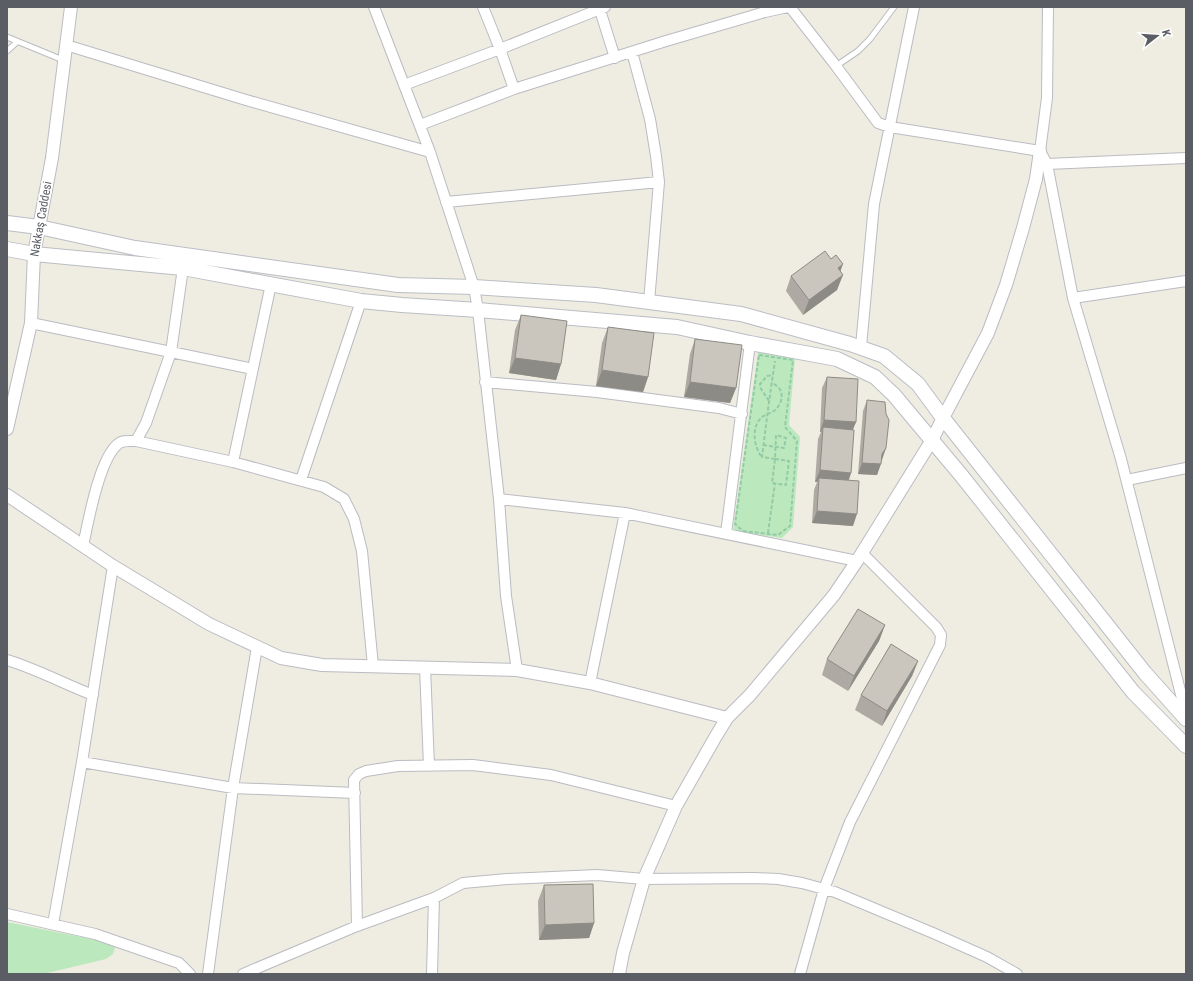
<svg xmlns="http://www.w3.org/2000/svg" width="1193" height="981" viewBox="0 0 1193 981" font-family="'Roboto Condensed',sans-serif">
  <rect width="100%" height="100%" fill="#efece1"/>
  <!-- green -->
  <path fill="#bbe9bd" d="M 758,352 L 795,358 L 789,425 L 800,437 L 793,527 L 782,538 L 733,531 Z
    M 7,922 L 111,943 L 115,948 L 113,954 L 106,959 L 43,974 L 7,974 Z"/>
  <g fill="none" stroke-linecap="round" stroke-linejoin="round">
    <defs>
      <path id="service" d="M 7,37 L 63,60
        M 7,51 L 17,42
        M 836,66 L 858,51 L 870,39 L 894,7"/>
      <path id="minor" d="M 374,7 L 430,152 L 474,287 L 478,310 L 499,499 L 506,596 L 517,670
        M 483,7 L 500,49 L 514,89
        M 599,7 L 615,58
        M 790,7 L 836,66 L 878,123 L 890,127 L 1040,151
        M 1048,7 L 1047,98 L 1040,151 L 1047,164 L 1073,298 L 1121,459 L 1186,714
        M 66,45 L 246,100 L 430,152
        M 632,52 L 650,119 L 656,156 L 659,182 L 649,302
        M 404,85 L 500,49 L 605,7
        M 420,125 L 514,89 L 666,41 L 765,12 L 788,7
        M 1047,164 L 1186,158
        M 446,202 L 659,182
        M 1073,298 L 1186,281
        M 31,323 L 253,369
        M 861,347 L 874,204 L 914,7
        M 485,382 L 597,392 L 719,408 L 742,414
        M 136,441 L 146,423 L 171,352 L 183,268
        M 233,462 L 271,284
        M 301,480 L 361,301
        M 1127,480 L 1186,468
        M 499,499 L 625,513 L 857,561
        M 726,534 L 750,343
        M 83,546 C 88,523 99,459 118,444 C 122,440 130,441 136,441 L 233,462 L 324,487 L 344,499 L 354,519 L 362,551 L 373,666
        M 7,660 C 37,669 64,684 93,695
        M 425,667 L 429,766
        M 590,683 L 625,513
        M 82,762 L 233,788 L 355,793
        M 7,914 L 95,934 L 179,963 L 190,974
        M 53,924 L 82,762 L 113,566
        M 357,926 L 354,780 L 359,774 L 366,771 L 398,766 L 473,765 L 551,775 L 676,806
        M 208,974 L 233,788 L 257,647
        M 243,974 L 357,926 L 434,898 L 463,883 L 507,879 L 597,875 L 644,879 L 755,878 L 778,879 L 802,883 L 835,892 L 933,933 L 987,957 L 1017,974
        M 432,974 L 434,898
        M 800,974 L 824,889 L 850,822 L 940,645 L 941,635 L 936,627 L 862,553"/>
      <path id="tertiary" d="M 7,429 L 31,323 L 34,254 L 52,158 L 71,7
        M 7,495 L 113,566 L 209,624 L 281,658 L 322,665 L 517,670 L 590,683 L 727,718
        M 619,974 L 623,953 L 644,879 L 676,806 L 716,736 L 727,718 L 750,695 L 834,595 L 857,561 L 932,440 L 943,418 L 988,333 L 1006,285 L 1023,228 L 1036,179 L 1040,151"/>
      <path id="secondary" d="M 7,223 L 39,227 L 135,248 L 398,285 L 474,287 L 596,295 L 741,314 L 850,344 L 884,356 L 918,384 L 943,418 L 1145,673 L 1186,719
        M 7,249 L 34,254 L 183,268 L 361,301 L 402,305 L 478,310 L 677,327 L 750,343 L 837,359 L 875,377 L 894,395 L 961,475 L 1133,692 L 1186,746"/>
    </defs>
    <!-- service casing -->
    <use href="#service" stroke="#babcc2" stroke-width="7"/>
    <!-- minor casing -->
    <use href="#minor" stroke="#babcc2" stroke-width="12"/>
    <!-- tertiary casing -->
    <use href="#tertiary" stroke="#babcc2" stroke-width="14"/>
    <!-- secondary casing -->
    <use href="#secondary" stroke="#babec5" stroke-width="16"/>
    <!-- path -->
    <path stroke="#94caa5" stroke-width="2" stroke-dasharray="4 2" stroke-linecap="butt" d="M 759,355 L 793,360 L 785,427 L 797,441 L 790,526 L 778,535 L 743,531 L 735,524 Z
      M 769,401 L 761,389 L 760,384 L 767,376 L 773,375
      M 763,445 L 784,448 L 786,438 L 776,435 L 775,459 L 762,457 C 766,425 770,393 775,361
      M 761,456 C 754,446 751,428 761,418 C 764,415 768,414 772,412 C 780,408 785,396 779,388 C 777,386 774,384 772,382
      M 775,459 L 789,461 L 786,485 L 772,483 Z
      M 768,533 L 775,483"/>
    <!-- service -->
    <use href="#service" stroke="#fff" stroke-width="5"/>
    <!-- minor -->
    <use href="#minor" stroke="#fff" stroke-width="10"/>
    <!-- tertiary -->
    <use href="#tertiary" stroke="#fff" stroke-width="12"/>
    <!-- secondary -->
    <use href="#secondary" stroke="#fff" stroke-width="14"/>
  </g>
  <!-- wall -->
  <path fill="#aeaaa3" d="M 841,272 L 837,290 L 803,315 L 786,291 L 791,276 Z
    M 521,315 L 561,364 L 556,380 L 509,373 L 515,330 Z
    M 608,327 L 648,377 L 643,392 L 596,386 L 602,343 Z
    M 695,339 L 736,388 L 730,403 L 684,397 L 690,354 Z
    M 827,377 L 856,422 L 853,429 L 851,473 L 849,480 L 853,526 L 812,523 L 814,490 L 817,482 L 815,482 L 818,439 L 821,432 L 820,432 L 822,388 Z
    M 867,400 L 886,448 L 881,460 L 877,475 L 858,474 L 863,411 Z
    M 885,625 L 879,641 L 848,691 L 822,675 L 827,659 Z
    M 918,661 L 912,676 L 882,726 L 855,710 L 861,695 Z
    M 544,885 L 594,923 L 589,938 L 539,940 L 538,901 Z"/>
  <!-- shaded-wall -->
  <path fill="#8d8b85" d="M 843,264 L 838,278 L 843,275 L 837,290 L 803,315 L 809,300 L 838,268 Z
    M 515,358 L 561,364 L 556,380 L 509,373 Z
    M 602,370 L 648,377 L 643,392 L 596,386 Z
    M 690,382 L 736,388 L 730,403 L 684,397 Z
    M 824,420 L 856,422 L 851,434 L 823,427 L 821,432 L 820,432 Z
    M 886,448 L 882,460 L 879,463 L 881,464 L 877,475 L 858,474 L 862,463 Z
    M 820,470 L 851,473 L 847,484 L 819,478 L 817,482 L 815,482 Z
    M 817,511 L 857,514 L 853,526 L 812,523 Z
    M 885,625 L 879,641 L 848,691 L 854,676 Z
    M 918,661 L 912,676 L 882,726 L 887,711 Z
    M 594,923 L 589,938 L 539,940 L 545,925 Z"/>
  <!-- building -->
  <path fill="#cac6be" stroke="#8d8b85" d="M 825,251 L 831,259 L 836,255 L 843,264 L 838,268 L 843,275 L 809,300 L 791,276 Z
    M 521,315 L 567,321 L 561,364 L 515,358 Z
    M 608,327 L 654,333 L 648,377 L 602,370 Z
    M 695,339 L 742,345 L 736,388 L 690,382 Z
    M 827,377 L 858,379 L 856,422 L 824,420 Z
    M 867,400 L 885,402 L 886,414 L 889,420 L 886,448 L 882,454 L 881,464 L 862,463 Z
    M 823,427 L 854,430 L 851,473 L 820,470 Z
    M 819,478 L 859,481 L 857,514 L 817,511 Z
    M 858,609 L 885,625 L 854,676 L 827,659 Z
    M 891,644 L 918,661 L 887,711 L 861,695 Z
    M 593,884 L 594,923 L 545,925 L 544,885 Z"/>
  <g text-anchor="middle" stroke-width="3" stroke-linejoin="round" paint-order="stroke">
    <!-- street labels -->
    <g font-size="12" fill="#5a5e64" stroke="#fff">
      <text transform="translate(41 219) rotate(-80)" y="4">Nakkaş Caddesi</text>
    </g>
  </g>
  <!-- border -->
  <rect width="1193" height="981" fill="none" stroke="#5a5e64" stroke-width="16"/>
  <!-- north arrow -->
  <g transform="translate(1157 36) rotate(73)" stroke="#ffffff" stroke-width="3" paint-order="stroke">
  <path d="M0-3L7 15L0 10L-7 15Z" fill="#5a5e64"/>
  <text y="-6" font-size="11" font-weight="bold" text-anchor="middle" fill="#5a5e64">K</text>
  </g>
</svg>
